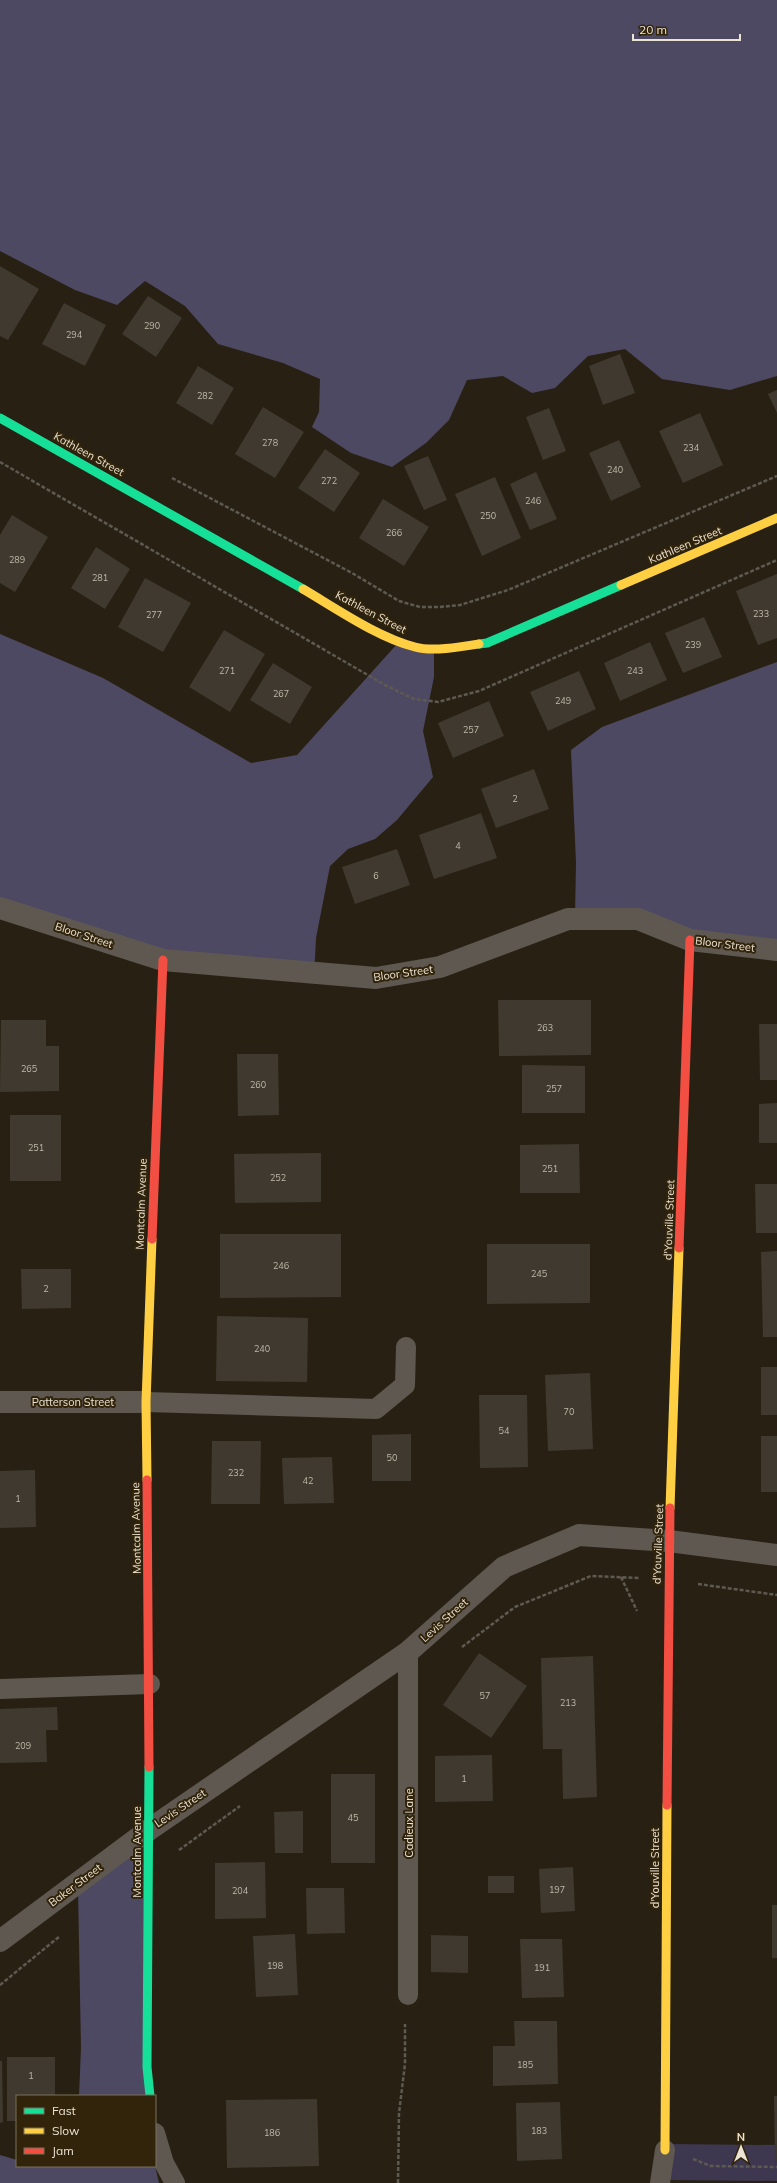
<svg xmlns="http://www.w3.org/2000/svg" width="777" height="2183" viewBox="0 0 777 2183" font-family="Mulish,sans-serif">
  <rect width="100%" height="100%" fill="#282113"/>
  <!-- green -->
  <path fill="#3d3750" d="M 668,2144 L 777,2145 L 777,2181 L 665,2180 Z"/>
  <!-- forest -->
  <path fill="#4e4963" d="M 0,0 L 777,0 L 777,376 L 730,390 L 662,379 L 625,349 L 588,356 L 555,388 L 532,393 L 503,376 L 467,380 L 449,420 L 426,443 L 392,467 L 351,453 L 312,427 L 319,412 L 320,379 L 283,363 L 218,344 L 185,306 L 145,281 L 117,305 L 75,290 L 0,251 Z
    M 0,634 L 103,678 L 251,763 L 297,755 L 398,643 L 434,649 L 434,677 L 423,731 L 433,777 L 397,820 L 375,839 L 348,849 L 330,866 L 316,938 L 314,976 L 160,962 L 0,911 Z
    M 777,662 L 777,947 L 575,917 L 576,862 L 571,750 L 602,727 Z
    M 147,1837 L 145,2096 L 79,2096 L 81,2048 L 78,1888 Z
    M 0,2155 L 17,2160 L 17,2166 L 155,2166 L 159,2183 L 0,2183 Z"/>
  <!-- building -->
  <path fill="#3f392f" d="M 0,266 L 39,289 L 8,340 L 0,336 Z
    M 148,296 L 182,318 L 156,357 L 122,334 Z
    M 64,303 L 106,325 L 85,366 L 42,344 Z
    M 620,354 L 635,393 L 603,405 L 589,366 Z
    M 198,366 L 234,388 L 212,425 L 176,403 Z
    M 777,390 L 777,413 L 768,394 Z
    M 263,407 L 304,432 L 275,478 L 235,454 Z
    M 549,408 L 566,451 L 543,460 L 526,417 Z
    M 700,413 L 723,465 L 683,483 L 659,431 Z
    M 619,440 L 641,487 L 611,501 L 589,453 Z
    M 325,449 L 360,473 L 334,512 L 298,488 Z
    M 428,456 L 447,500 L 424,510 L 404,466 Z
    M 536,472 L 557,519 L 530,530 L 510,484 Z
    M 495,477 L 521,538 L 482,556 L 455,494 Z
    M 383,499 L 429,527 L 404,566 L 359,538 Z
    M 12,515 L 48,537 L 15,592 L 0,583 L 0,535 Z
    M 96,547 L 130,569 L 105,609 L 71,588 Z
    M 777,574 L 777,638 L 758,645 L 736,591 Z
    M 145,578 L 191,603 L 163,652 L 118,627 Z
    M 704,617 L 722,657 L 683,673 L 665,633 Z
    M 224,630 L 265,654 L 230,712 L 189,687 Z
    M 650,642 L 667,680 L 620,701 L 604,663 Z
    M 273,663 L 312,687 L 290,724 L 250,700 Z
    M 579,671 L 596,709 L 548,731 L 530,692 Z
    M 489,701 L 504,736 L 453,758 L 438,723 Z
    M 534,769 L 549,809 L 496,828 L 481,789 Z
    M 481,813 L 497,858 L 434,879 L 419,835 Z
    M 397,849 L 410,885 L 355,904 L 342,867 Z
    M 498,1000 L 591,1000 L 591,1055 L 499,1056 Z
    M 1,1020 L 46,1020 L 46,1046 L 59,1046 L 59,1091 L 0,1092 Z
    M 759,1024 L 777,1024 L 777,1080 L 760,1080 Z
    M 237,1054 L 278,1054 L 279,1115 L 238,1116 Z
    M 522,1065 L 585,1066 L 585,1113 L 522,1113 Z
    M 777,1103 L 777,1143 L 759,1143 L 759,1104 Z
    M 10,1115 L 61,1115 L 61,1181 L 10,1181 Z
    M 579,1144 L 580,1193 L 520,1193 L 520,1145 Z
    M 321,1153 L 321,1202 L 235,1203 L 234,1154 Z
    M 755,1184 L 777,1184 L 777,1233 L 756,1233 Z
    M 220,1234 L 341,1234 L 341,1297 L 220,1298 Z
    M 487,1244 L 590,1244 L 590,1303 L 487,1304 Z
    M 777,1251 L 777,1337 L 763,1337 L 761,1252 Z
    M 21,1269 L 71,1269 L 71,1308 L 22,1309 Z
    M 217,1316 L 308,1318 L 307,1382 L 216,1381 Z
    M 761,1367 L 777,1367 L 777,1415 L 761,1415 Z
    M 590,1373 L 593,1449 L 548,1451 L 545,1375 Z
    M 479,1395 L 527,1395 L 528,1467 L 480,1468 Z
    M 411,1434 L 411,1481 L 372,1481 L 372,1435 Z
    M 761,1436 L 777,1436 L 777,1492 L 761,1492 Z
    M 212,1441 L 261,1441 L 260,1504 L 211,1504 Z
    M 332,1457 L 334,1503 L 284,1504 L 282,1458 Z
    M 35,1470 L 36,1527 L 0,1528 L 0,1471 Z
    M 479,1653 L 527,1686 L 491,1738 L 443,1705 Z
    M 593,1656 L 597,1797 L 563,1799 L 562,1749 L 543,1749 L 541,1658 Z
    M 57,1707 L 58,1730 L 46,1730 L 47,1762 L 0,1763 L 0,1709 Z
    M 492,1755 L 493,1801 L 435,1802 L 435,1756 Z
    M 331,1774 L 375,1774 L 375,1863 L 331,1863 Z
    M 303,1811 L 303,1853 L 275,1853 L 274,1812 Z
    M 265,1862 L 266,1918 L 215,1919 L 215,1863 Z
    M 573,1867 L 575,1911 L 541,1913 L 539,1869 Z
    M 488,1876 L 514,1876 L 514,1893 L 488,1893 Z
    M 306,1888 L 344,1888 L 345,1933 L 307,1934 Z
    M 772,1905 L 777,1905 L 777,1958 L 772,1958 Z
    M 295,1934 L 298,1995 L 256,1997 L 253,1936 Z
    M 431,1935 L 468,1936 L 468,1973 L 431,1972 Z
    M 520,1939 L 562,1939 L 564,1997 L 522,1998 Z
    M 514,2021 L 557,2021 L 558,2084 L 493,2086 L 493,2046 L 515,2046 Z
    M 7,2057 L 55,2057 L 55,2096 L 17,2096 L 17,2121 L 7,2121 Z
    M 0,2061 L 2,2061 L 3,2122 L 0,2123 Z
    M 774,2096 L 777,2096 L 777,2162 L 775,2162 Z
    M 317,2099 L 319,2166 L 227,2168 L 226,2100 Z
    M 560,2102 L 562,2159 L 517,2161 L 516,2103 Z"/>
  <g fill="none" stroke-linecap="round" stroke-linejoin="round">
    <!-- path -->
    <path stroke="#5e5951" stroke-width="2.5" stroke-dasharray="4 2" stroke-linecap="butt" d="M 0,462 L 385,685 L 414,699 L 438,702 L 479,691 L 777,560
      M 172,478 L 352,573 L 399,601 L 420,607 L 440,607 L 460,605 L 508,590 L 777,476
      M 621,1577 L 637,1611
      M 698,1584 L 777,1595
      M 462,1647 L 515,1607 L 591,1576 L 639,1578
      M 179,1850 L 240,1806
      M 0,1985 L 60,1936
      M 693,2159 L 711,2166 L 777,2167
      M 398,2183 L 399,2113 L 405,2064 L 405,2024"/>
    <!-- lane -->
    <path stroke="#5e5851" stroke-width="20" d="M 146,1402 L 376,1409 L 405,1385 L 406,1347
      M 408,1652 L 408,1995
      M 0,1689 L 150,1684
      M 155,2133 L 164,2163 L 175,2183
      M 660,2183 L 665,2150"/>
    <!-- street -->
    <path stroke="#5e5851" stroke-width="22" d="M 0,908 L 163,960 L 376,978 L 440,967 L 568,919 L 638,919 L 690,940 L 777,950
      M 0,1402 L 146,1402
      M 0,1941 L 150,1829 L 408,1652 L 504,1567 L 579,1535 L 669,1541 L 777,1555"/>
    <!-- fast -->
    <path stroke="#16e098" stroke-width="9" d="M 0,418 L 303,589
      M 479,644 L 487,643 L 621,585
      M 149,1767 L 147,2067 L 150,2096"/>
    <!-- slow -->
    <path stroke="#ffcf43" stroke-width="9" d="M 621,585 L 777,518
      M 303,589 C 337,609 377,637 415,647 C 432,652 461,647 479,644
      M 147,1480 L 146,1402 L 152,1239
      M 670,1508 L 679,1248
      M 665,2150 L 667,1805"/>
    <!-- jam -->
    <path stroke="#f24e42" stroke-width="9" d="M 152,1239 L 163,960
      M 679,1248 L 690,940
      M 147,1480 L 149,1767
      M 667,1805 L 670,1508"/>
  </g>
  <g text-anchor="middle" stroke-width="4" stroke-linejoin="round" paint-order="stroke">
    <!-- number labels -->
    <g font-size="9" fill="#c0b8ab">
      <text x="152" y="329">290</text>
      <text x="74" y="338">294</text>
      <text x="205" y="399">282</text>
      <text x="270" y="446">278</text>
      <text x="691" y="451">234</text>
      <text x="615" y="473">240</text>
      <text x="329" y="484">272</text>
      <text x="533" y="504">246</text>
      <text x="488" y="519">250</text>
      <text x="394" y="536">266</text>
      <text x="17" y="563">289</text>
      <text x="100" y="581">281</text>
      <text x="761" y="617">233</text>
      <text x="154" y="618">277</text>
      <text x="693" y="648">239</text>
      <text x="227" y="674">271</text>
      <text x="635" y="674">243</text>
      <text x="281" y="697">267</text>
      <text x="563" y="704">249</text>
      <text x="471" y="733">257</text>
      <text x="515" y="802">2</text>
      <text x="458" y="849">4</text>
      <text x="376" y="879">6</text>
      <text x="545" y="1031">263</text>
      <text x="29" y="1072">265</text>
      <text x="258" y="1088">260</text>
      <text x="554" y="1092">257</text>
      <text x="36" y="1151">251</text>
      <text x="550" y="1172">251</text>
      <text x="278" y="1181">252</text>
      <text x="281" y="1269">246</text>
      <text x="539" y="1277">245</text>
      <text x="46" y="1292">2</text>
      <text x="262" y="1352">240</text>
      <text x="569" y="1415">70</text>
      <text x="504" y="1434">54</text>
      <text x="392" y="1461">50</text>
      <text x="236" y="1476">232</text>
      <text x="308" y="1484">42</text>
      <text x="18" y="1502">1</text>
      <text x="485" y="1699">57</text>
      <text x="568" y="1706">213</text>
      <text x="23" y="1749">209</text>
      <text x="464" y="1782">1</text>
      <text x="353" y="1821">45</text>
      <text x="557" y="1893">197</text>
      <text x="240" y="1894">204</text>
      <text x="275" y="1969">198</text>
      <text x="542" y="1971">191</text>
      <text x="525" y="2068">185</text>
      <text x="31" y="2079">1</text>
      <text x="539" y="2134">183</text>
      <text x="272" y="2136">186</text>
    </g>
    <!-- street labels -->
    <g font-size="11" fill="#ebe3d4" stroke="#31240a">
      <text transform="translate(89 454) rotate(29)" y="4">Kathleen Street</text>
      <text transform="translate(685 545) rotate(-23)" y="4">Kathleen Street</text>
      <text transform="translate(371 612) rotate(28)" y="4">Kathleen Street</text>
      <text transform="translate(84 935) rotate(18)" y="4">Bloor Street</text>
      <text transform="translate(725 944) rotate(7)" y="4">Bloor Street</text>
      <text transform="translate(403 973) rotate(-8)" y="4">Bloor Street</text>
      <text transform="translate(141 1204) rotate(-88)" y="4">Montcalm Avenue</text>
      <text transform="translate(669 1220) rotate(-88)" y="4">d'Youville Street</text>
      <text x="73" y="1406">Patterson Street</text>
      <text transform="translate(136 1528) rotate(-91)" y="4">Montcalm Avenue</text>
      <text transform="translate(658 1544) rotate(-88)" y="4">d'Youville Street</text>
      <text transform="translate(444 1620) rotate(-42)" y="4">Levis Street</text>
      <text transform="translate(180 1808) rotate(-34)" y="4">Levis Street</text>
      <text transform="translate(409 1823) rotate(-90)" y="4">Cadieux Lane</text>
      <text transform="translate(137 1852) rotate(-90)" y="4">Montcalm Avenue</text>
      <text transform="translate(655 1868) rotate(-90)" y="4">d'Youville Street</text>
      <text transform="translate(75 1885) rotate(-37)" y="4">Baker Street</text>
    </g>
  </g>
  <!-- legend -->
  <rect x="16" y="2095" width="140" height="72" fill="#31240a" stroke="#7b705b"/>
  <rect x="24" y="2108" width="20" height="6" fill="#16e098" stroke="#7b705b"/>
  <text x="52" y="2115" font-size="12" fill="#ebe3d4">Fast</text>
  <rect x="24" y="2128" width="20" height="6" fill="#ffcf43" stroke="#7b705b"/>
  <text x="52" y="2135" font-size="12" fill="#ebe3d4">Slow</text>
  <rect x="24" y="2148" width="20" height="6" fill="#f24e42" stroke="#7b705b"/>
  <text x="52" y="2155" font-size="12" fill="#ebe3d4">Jam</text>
  <!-- north arrow -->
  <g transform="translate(741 2147)" stroke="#31240a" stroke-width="3" paint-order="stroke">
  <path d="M0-3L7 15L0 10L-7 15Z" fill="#ebe3d4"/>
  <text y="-6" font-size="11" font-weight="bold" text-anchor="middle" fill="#ebe3d4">N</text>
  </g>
  <!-- scale -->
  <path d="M633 34v6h107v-6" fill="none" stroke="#ebe3d4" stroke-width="2"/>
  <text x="639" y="34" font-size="12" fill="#ebe3d4" stroke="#31240a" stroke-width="3" paint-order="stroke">20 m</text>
</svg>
